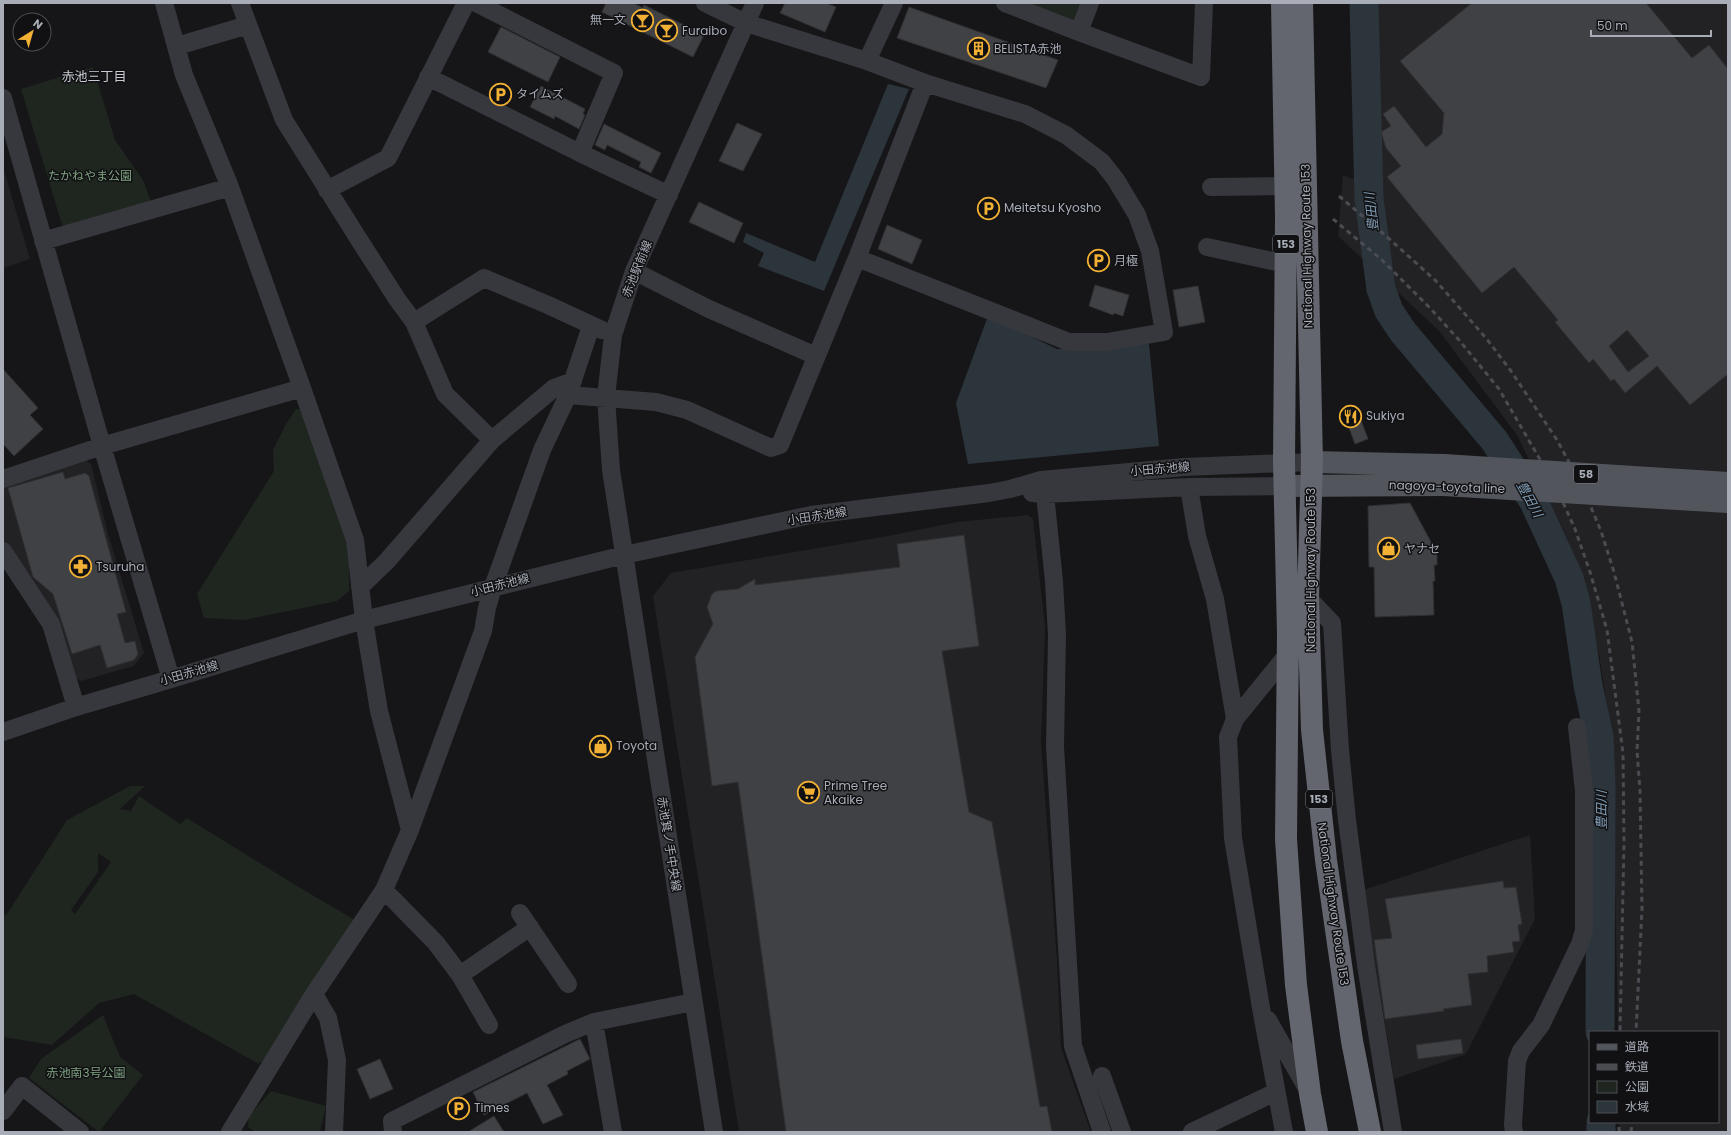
<svg xmlns="http://www.w3.org/2000/svg" width="1731" height="1135" viewBox="0 0 1731 1135" font-family="Poppins,'Noto Sans JP',sans-serif">
  <rect width="100%" height="100%" fill="#161618"/>
  <!-- built -->
  <path fill="#222225" d="M 1371,3 L 1728,3 L 1728,1132 L 1619,1132 L 1619,1122 L 1718,1122 L 1718,1032 L 1618,1032 L 1612,738 L 1599,654 L 1568,540 L 1517,435 L 1439,331 L 1338,236 L 1343,175 L 1372,186 Z
    M 3,167 L 30,259 L 3,268 Z
    M 84,459 L 91,464 L 108,534 L 144,653 L 134,666 L 81,681 L 74,677 L 56,619 L 3,540 L 3,485 Z
    M 1028,515 L 1033,519 L 1045,627 L 1041,743 L 1057,960 L 1061,1048 L 1091,1132 L 739,1132 L 653,596 L 671,573 L 883,537 L 957,522 Z
    M 1530,835 L 1535,919 L 1466,1054 L 1394,1079 L 1363,890 Z"/>
  <!-- green -->
  <path fill="#1e261f" fill-rule="evenodd" d="M 1012,3 L 1083,3 L 1075,21 Z
    M 93,67 L 115,140 L 143,180 L 151,202 L 63,228 L 21,89 Z
    M 296,409 L 307,409 L 349,542 L 349,591 L 337,601 L 244,620 L 204,618 L 197,594 L 274,471 L 273,450 L 286,424 Z
    M 130,786 L 145,786 L 120,809 L 131,811 L 139,796 L 180,824 L 187,818 L 297,886 L 355,920 L 264,1064 L 260,1062 L 259,1064 L 134,994 L 99,1003 L 52,1045 L 3,1037 L 3,915 L 7,914 L 67,820 ZM 98,853 L 111,862 L 75,914 L 71,910 L 98,872 Z
    M 103,1015 L 120,1057 L 143,1075 L 99,1132 L 29,1078 L 41,1059 Z
    M 271,1091 L 326,1106 L 320,1132 L 255,1132 L 248,1127 L 249,1116 Z"/>
  <!-- water -->
  <path fill="#2c353c" d="M 888,84 L 909,89 L 824,291 L 758,266 L 764,253 L 743,242 L 746,233 L 815,262 Z
    M 988,316 L 1057,349 L 1149,344 L 1159,446 L 968,464 L 956,403 Z"/>
  <g fill="none" stroke-linecap="round" stroke-linejoin="round">
    <!-- river -->
    <path stroke="#2c353c" stroke-width="29" d="M 1364,3 L 1369,199 L 1381,289 L 1389,311 L 1403,332 L 1494,440 L 1534,502 L 1569,578 L 1576,603 L 1588,685 L 1599,737 L 1601,786 L 1600,1032
      M 1601,1122 L 1601,1132"/>
  </g>
  <!-- building -->
  <path fill="#404145" stroke="#303034" fill-rule="evenodd" d="M 606,3 L 633,3 L 643,8 L 644,5 L 704,35 L 693,57 L 602,12 Z
    M 785,3 L 826,3 L 836,7 L 825,32 L 780,13 Z
    M 1472,3 L 1646,3 L 1692,58 L 1709,45 L 1728,69 L 1728,374 L 1690,405 L 1657,366 L 1625,393 L 1614,379 L 1611,381 L 1593,359 L 1589,363 L 1555,322 L 1558,320 L 1514,267 L 1482,293 L 1387,177 L 1401,166 L 1386,148 L 1381,132 L 1391,126 L 1383,114 L 1394,106 L 1426,147 L 1442,134 L 1444,113 L 1400,61 ZM 1627,330 L 1649,356 L 1628,372 L 1609,346 Z
    M 909,7 L 1058,60 L 1046,88 L 897,38 Z
    M 501,27 L 560,57 L 548,82 L 488,52 Z
    M 541,86 L 585,109 L 583,114 L 585,115 L 579,129 L 555,116 L 554,119 L 530,107 Z
    M 737,123 L 762,134 L 743,171 L 719,161 Z
    M 604,124 L 661,153 L 651,173 L 639,167 L 641,162 L 607,145 L 605,150 L 595,145 Z
    M 699,202 L 743,223 L 734,243 L 689,222 Z
    M 887,225 L 922,240 L 912,264 L 878,249 Z
    M 1095,285 L 1129,295 L 1123,316 L 1114,313 L 1113,315 L 1089,306 Z
    M 1198,286 L 1205,322 L 1179,327 L 1173,290 Z
    M 3,369 L 38,408 L 30,415 L 43,429 L 14,456 L 3,444 Z
    M 1356,407 L 1368,439 L 1355,444 L 1343,412 Z
    M 63,472 L 65,479 L 85,473 L 89,476 L 126,612 L 117,614 L 125,643 L 135,641 L 138,654 L 134,660 L 107,668 L 100,645 L 72,654 L 53,594 L 33,577 L 8,488 Z
    M 1410,503 L 1437,553 L 1437,565 L 1434,565 L 1435,581 L 1433,581 L 1434,615 L 1375,617 L 1374,567 L 1369,567 L 1368,506 Z
    M 964,535 L 979,646 L 942,651 L 969,812 L 992,822 L 1040,1107 L 1047,1106 L 1052,1132 L 786,1132 L 738,782 L 712,786 L 695,657 L 713,624 L 707,607 L 712,594 L 716,591 L 738,589 L 755,579 L 755,585 L 900,567 L 897,544 Z
    M 1503,881 L 1504,888 L 1516,887 L 1522,924 L 1518,925 L 1520,941 L 1512,942 L 1514,952 L 1487,956 L 1488,972 L 1468,974 L 1472,1005 L 1443,1009 L 1444,1011 L 1385,1019 L 1374,940 L 1392,938 L 1385,899 Z
    M 580,1039 L 590,1059 L 567,1071 L 568,1074 L 547,1085 L 563,1115 L 543,1124 L 527,1093 L 484,1115 L 473,1092 Z
    M 1461,1039 L 1463,1053 L 1418,1059 L 1416,1045 Z
    M 380,1059 L 393,1089 L 370,1099 L 357,1069 Z
    M 494,1116 L 504,1132 L 468,1132 Z"/>
  <g fill="none" stroke-linecap="round" stroke-linejoin="round">
    <!-- minor -->
    <path stroke="#37383d" stroke-width="18" d="M 164,3 L 184,75 L 230,187 L 302,388 L 355,540 L 364,620 L 379,711 L 410,830
      M 240,3 L 284,120 L 358,238 L 397,299 L 414,322 L 445,394 L 492,440
      M 476,3 L 614,73 L 580,153
      M 705,3 L 746,23 L 867,61 L 925,83 L 1025,114 L 1066,135 L 1102,162 L 1116,180 L 1137,215 L 1150,251 L 1164,332 L 1107,342 L 1069,342 L 857,258 L 925,83
      M 1005,3 L 1079,32 L 1201,77 L 1204,3
      M 1079,32 L 1090,3
      M 177,46 L 248,25
      M 867,61 L 894,3
      M 428,77 L 580,153 L 669,195
      M 3,98 L 102,446 L 171,679
      M 1211,187 L 1285,186
      M 327,190 L 388,158 L 466,3
      M 43,241 L 230,187
      M 1207,247 L 1286,264
      M 634,271 L 709,309 L 816,356
      M 414,322 L 484,278 L 548,305 L 602,330
      M 568,395 L 656,402 L 687,410 L 771,448 L 780,445 L 857,258
      M 3,479 L 102,446 L 302,388
      M 1189,487 L 1197,536 L 1215,599 L 1235,719
      M 1032,493 L 1045,494 L 1189,487 L 1285,486
      M 1045,494 L 1054,581 L 1057,635 L 1055,747 L 1073,1046 L 1102,1132
      M 3,551 L 51,624 L 76,707
      M 360,587 L 387,561 L 492,440 L 554,388 L 573,381
      M 1308,598 L 1332,623 L 1340,750 L 1347,820 L 1366,965 L 1393,1132
      M 3,732 L 76,707 L 171,679 L 364,620 L 624,555 L 811,515 L 989,493 L 1010,489 L 1041,480 L 1184,467 L 1312,462
      M 384,890 L 436,943 L 460,975 L 489,1025
      M 520,913 L 568,984
      M 460,975 L 530,927
      M 314,994 L 328,1018 L 337,1060 L 334,1132
      M 1268,1020 L 1308,1090
      M 1102,1076 L 1122,1132
      M 3,1111 L 22,1086 L 80,1132
      M 230,1132 L 314,994 L 384,890 L 410,830 L 483,631 L 487,608 L 493,587 L 542,450 L 568,395 L 591,326
      M 393,1132 L 392,1121 L 565,1034 L 594,1022
      M 613,1132 L 594,1022 L 693,1002
      M 714,1132 L 611,470 L 606,397 L 613,335 L 634,271 L 755,3
      M 1192,1132 L 1276,1092
      M 1284,1132 L 1261,1008 L 1233,838 L 1228,737 L 1235,719 L 1287,655
      M 1514,1132 L 1513,1125 L 1517,1061 L 1521,1051 L 1541,1025 L 1580,944 L 1584,930 L 1584,791 L 1577,727"/>
    <!-- major -->
    <path stroke="#53555c" stroke-width="22" d="M 1312,462 L 1444,465
      M 1285,486 L 1444,485"/>
    <!-- highway -->
    <path stroke="#63666e" stroke-width="22" d="M 1282,3 L 1286,217 L 1284,462 L 1288,633 L 1286,839 L 1296,985 L 1310,1094 L 1317,1132
      M 1302,3 L 1312,462 L 1308,598 L 1312,730 L 1326,860 L 1352,1041 L 1370,1132"/>
    <!-- rail -->
    <path stroke="#4a4c52" stroke-width="3" stroke-dasharray="5 4" stroke-linecap="butt" d="M 1339,196 L 1386,236 L 1435,280 L 1486,338 L 1511,371 L 1557,440 L 1582,486 L 1601,531 L 1614,572 L 1632,642 L 1639,711 L 1637,751 L 1640,791 L 1642,909 L 1636,1032
      M 1333,219 L 1382,260 L 1430,308 L 1459,340 L 1499,389 L 1556,487 L 1575,529 L 1590,572 L 1607,630 L 1623,753 L 1624,842 L 1620,1032
      M 1619,1132 L 1619,1122
      M 1631,1132 L 1632,1122"/>
    <!-- major-bridge -->
    <path stroke="#53555c" stroke-width="22" d="M 1444,465 L 1728,483
      M 1444,485 L 1728,502"/>
  </g>
  <!-- icons -->
  <defs>
    <symbol id="bar-ring" viewBox="-11 -11 22 22"><circle r="9.5" fill="#111113" stroke="#f2b134" stroke-width="1.5"/><path d="M-6-5H6L.8 .8V4.5H3.5V6h-7V4.5H-.8V.8Z" fill="#f2b134"/></symbol>
    <symbol id="building-ring" viewBox="-11 -11 22 22"><circle r="9.5" fill="#111113" stroke="#f2b134" stroke-width="1.5"/><path d="M-4-6H4V6H1V3H-1V6H-4ZM-2.5-4.3h1.7v1.8h-1.7ZM.8-4.3h1.7v1.8H.8ZM-2.5-1h1.7V.8h-1.7ZM.8-1h1.7V.8H.8Z" fill="#f2b134"/></symbol>
    <symbol id="parking-ring" viewBox="-11 -11 22 22"><circle r="9.5" fill="#111113" stroke="#f2b134" stroke-width="1.5"/><path d="M-3.5-5.5H1a3.5 3.5 0 0 1 0 7H-1V5.5H-3.5ZM-1-3.4V-.6H.8a1.4 1.4 0 0 0 0-2.8Z" fill="#f2b134"/></symbol>
    <symbol id="restaurant-ring" viewBox="-11 -11 22 22"><circle r="9.5" fill="#111113" stroke="#f2b134" stroke-width="1.5"/><path d="M-5-6h1v4h1v-4h1v4h1v-4h1v5L-1.5 .5V6h-2V.5L-5-1ZM5-6V6H3V1.5H1.5Q1.5-4 5-6Z" fill="#f2b134"/></symbol>
    <symbol id="shop-ring" viewBox="-11 -11 22 22"><circle r="9.5" fill="#111113" stroke="#f2b134" stroke-width="1.5"/><path d="M-5-2.5h2.3a2.7 3.5 0 0 1 5.4 0H5L5.5 6h-11ZM-1.5-2.5h3a1.5 2.3 0 0 0-3 0Z" fill="#f2b134"/></symbol>
    <symbol id="pharmacy-ring" viewBox="-11 -11 22 22"><circle r="9.5" fill="#111113" stroke="#f2b134" stroke-width="1.5"/><path d="M-2-6h4v4h4v4h-4v4h-4v-4h-4v-4h4Z" fill="#f2b134"/></symbol>
    <symbol id="supermarket-ring" viewBox="-11 -11 22 22"><circle r="9.5" fill="#111113" stroke="#f2b134" stroke-width="1.5"/><path d="M-6-5.5h2.5l.6 2H6L4.5 2H-2.5L-4.4-4H-6ZM-1.5 3.2a1.3 1.3 0 1 0 .1 0ZM3 3.2a1.3 1.3 0 1 0 .1 0Z" fill="#f2b134"/></symbol>
  </defs>
  <g fill-rule="evenodd">
    <use href="#bar-ring" x="630" y="8" width="25" height="25"/>
    <use href="#bar-ring" x="654" y="18" width="25" height="25"/>
    <use href="#building-ring" x="966" y="36" width="25" height="25"/>
    <use href="#parking-ring" x="488" y="82" width="25" height="25"/>
    <use href="#parking-ring" x="976" y="196" width="25" height="25"/>
    <use href="#parking-ring" x="1086" y="248" width="25" height="25"/>
    <use href="#restaurant-ring" x="1338" y="404" width="25" height="25"/>
    <use href="#shop-ring" x="1376" y="536" width="25" height="25"/>
    <use href="#pharmacy-ring" x="68" y="554" width="25" height="25"/>
    <use href="#shop-ring" x="588" y="734" width="25" height="25"/>
    <use href="#supermarket-ring" x="796" y="780" width="25" height="25"/>
    <use href="#parking-ring" x="446" y="1096" width="25" height="25"/>
  </g>
  <g text-anchor="middle" stroke-width="3" stroke-linejoin="round" paint-order="stroke">
    <!-- shield labels -->
    <g fill="#111113" stroke="#7b7e86" stroke-width="1">
      <rect x="1273" y="235" width="26" height="18" rx="3"/>
      <rect x="1574" y="465" width="24" height="18" rx="3"/>
      <rect x="1306" y="790" width="26" height="18" rx="3"/>
    </g>
    <g font-size="11" font-weight="bold" fill="#a8adb8">
      <text x="1286" y="248">153</text>
      <text x="1586" y="478">58</text>
      <text x="1319" y="803">153</text>
    </g>
    <!-- poi labels -->
    <g font-size="12" fill="#a8adb8" stroke="#111113" text-anchor="start">
      <text x="626" y="24" text-anchor="end">無一文</text>
      <text x="682" y="35">Furaibo</text>
      <text x="994" y="53">BELISTA赤池</text>
      <text x="516" y="98">タイムズ</text>
      <text x="1004" y="212">Meitetsu Kyosho</text>
      <text x="1114" y="265">月極</text>
      <text x="1366" y="420">Sukiya</text>
      <text x="1404" y="553">ヤナセ</text>
      <text x="96" y="571">Tsuruha</text>
      <text x="616" y="750">Toyota</text>
      <text x="824" y="790">Prime Tree<tspan x="824" dy="14">Akaike</tspan></text>
      <text x="474" y="1112">Times</text>
    </g>
    <!-- park labels -->
    <g font-size="12" fill="#7fa381" stroke="#111113">
      <text x="90" y="180">たかねやま公園</text>
      <text x="86" y="1077">赤池南3号公園</text>
    </g>
    <!-- street labels -->
    <g font-size="12" fill="#a8adb8" stroke="#111113">
      <text transform="translate(1307 246) rotate(-91)" y="4">National Highway Route 153</text>
      <text transform="translate(637 269) rotate(-68)" y="4">赤池駅前線</text>
      <text transform="translate(1160 469) rotate(-5)" y="4">小田赤池線</text>
      <text transform="translate(1447 487) rotate(2)" y="4">nagoya-toyota line</text>
      <text transform="translate(817 516) rotate(-9)" y="4">小田赤池線</text>
      <text transform="translate(1311 570) rotate(-90)" y="4">National Highway Route 153</text>
      <text transform="translate(500 585) rotate(-14)" y="4">小田赤池線</text>
      <text transform="translate(189 673) rotate(-16)" y="4">小田赤池線</text>
      <text transform="translate(669 844) rotate(81)" y="4">赤池箕ノ手中央線</text>
      <text transform="translate(1333 904) rotate(82)" y="4">National Highway Route 153</text>
    </g>
    <!-- neighbourhood labels -->
    <g font-size="13" fill="#c9ccd4" stroke="#111113">
      <text x="94" y="81">赤池三丁目</text>
    </g>
    <!-- water labels -->
    <g font-size="13" font-style="italic" fill="#7f9bb3" stroke="#111113">
      <text transform="translate(1371 212) rotate(-96)" y="5">豊田川</text>
      <text transform="translate(1530 499) rotate(61)" y="5">豊田川</text>
      <text transform="translate(1601 810) rotate(-90)" y="5">豊田川</text>
    </g>
  </g>
  <!-- border -->
  <rect width="1731" height="1135" fill="none" stroke="#a8adb8" stroke-width="8"/>
  <!-- legend -->
  <rect x="1589" y="1031" width="130" height="92" fill="#111113" stroke="#4d4f55"/>
  <rect x="1597" y="1044" width="20" height="6" fill="#53555c" stroke="#4d4f55"/>
  <text x="1625" y="1051" font-size="12" fill="#a8adb8">道路</text>
  <rect x="1597" y="1064" width="20" height="6" fill="#4a4c52" stroke="#4d4f55"/>
  <text x="1625" y="1071" font-size="12" fill="#a8adb8">鉄道</text>
  <rect x="1597" y="1081" width="20" height="12" fill="#1e261f" stroke="#4d4f55"/>
  <text x="1625" y="1091" font-size="12" fill="#a8adb8">公園</text>
  <rect x="1597" y="1101" width="20" height="12" fill="#2c353c" stroke="#4d4f55"/>
  <text x="1625" y="1111" font-size="12" fill="#a8adb8">水域</text>
  <!-- north arrow -->
  <g transform="translate(32 32) rotate(37)"><circle r="19" fill="#111113" stroke="#4d4f55"/>
  <path d="M0-3L7 15L0 10L-7 15Z" fill="#f2b134"/>
  <text y="-6" font-size="11" font-weight="bold" text-anchor="middle" fill="#a8adb8">N</text>
  </g>
  <!-- scale -->
  <path d="M1591 30v6h120v-6" fill="none" stroke="#a8adb8" stroke-width="2"/>
  <text x="1597" y="30" font-size="12" fill="#a8adb8" stroke="#111113" stroke-width="3" paint-order="stroke">50 m</text>
</svg>
